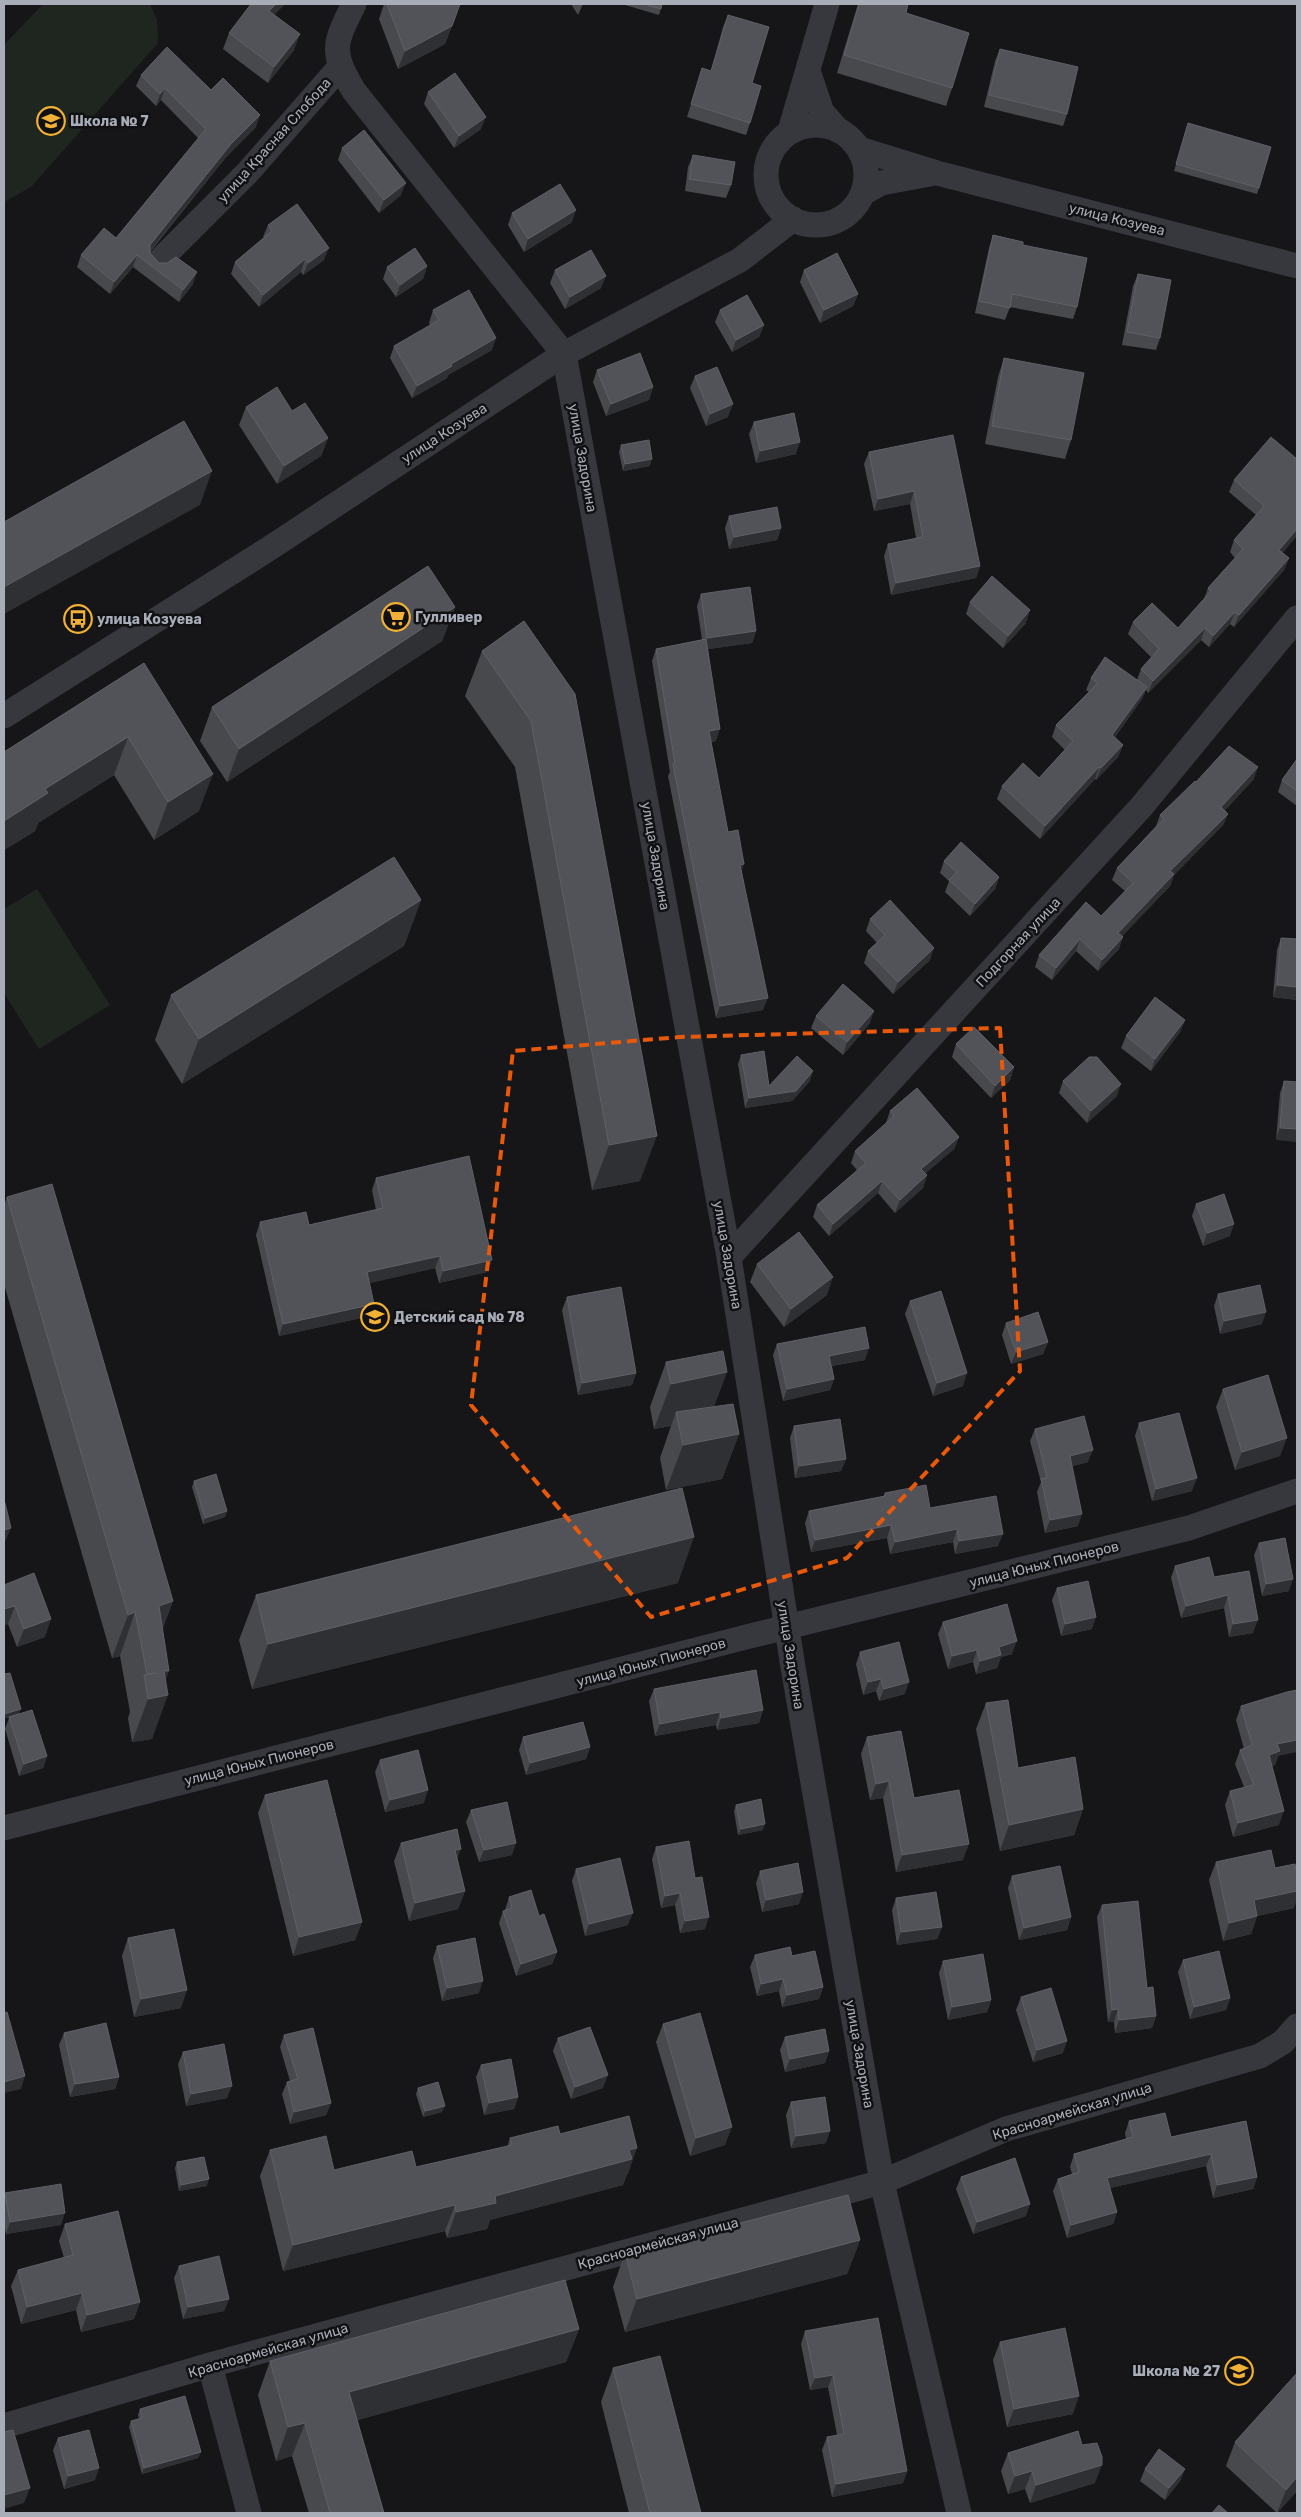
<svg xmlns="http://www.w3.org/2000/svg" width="1301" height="2517" viewBox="0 0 1301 2517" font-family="Rubik,sans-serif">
  <rect width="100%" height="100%" fill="#161618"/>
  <!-- green -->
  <path fill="#1e261f" d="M 43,4 L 150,4 L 157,20 L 158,43 L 31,187 L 4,202 L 4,45 Z
    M 37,889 L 110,1005 L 39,1049 L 4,993 L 4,909 Z"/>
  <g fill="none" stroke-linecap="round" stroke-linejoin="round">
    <!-- minor -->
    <path stroke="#37383d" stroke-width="25" d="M 354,4 C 334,44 330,51 354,91 L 564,354 L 729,1257 L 793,1667 L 882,2182 L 959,2513
      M 808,71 L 822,112 L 836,128
      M766 175a50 50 0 1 1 100 0a50 50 0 1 1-100 0Z
      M 790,131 L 827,4
      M 859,149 L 937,173 L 1297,266
      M 863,193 L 881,183 L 930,174
      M 159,261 L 248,172 L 340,67
      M 4,716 L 270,548 L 564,354 L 740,260 L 793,219
      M 729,1257 L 1142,806 L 1297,618
      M 4,1828 L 750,1636 L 1189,1528 L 1297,1491
      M 210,2365 L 249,2513
      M 4,2426 L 210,2365 L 882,2182 L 1006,2129 L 1260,2056 L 1283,2042 L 1297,2026"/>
  </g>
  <!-- wall -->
  <path fill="#47494d" d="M 384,4 L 460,4 L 445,44 L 398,69 L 379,19 Z
    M 571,4 L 583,4 L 578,15 Z
    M 625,4 L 662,4 L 659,15 L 625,5 Z
    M 858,4 L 908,4 L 906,13 L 952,88 L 946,106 L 837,73 Z
    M 275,15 L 294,50 L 268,83 L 223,49 L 229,33 Z
    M 728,15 L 752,83 L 750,123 L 746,135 L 687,117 L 702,68 L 711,71 L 723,27 Z
    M 1000,49 L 1067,114 L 1063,126 L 984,107 L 995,61 Z
    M 141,75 L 211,90 L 256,127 L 227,156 L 150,252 L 150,253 L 159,263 L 193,284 L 179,302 L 133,267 L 110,294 L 77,267 L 81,255 L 116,238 L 198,138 L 161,100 L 156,106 L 136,86 Z
    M 428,92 L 481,129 L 454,148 L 424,104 Z
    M 1188,123 L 1259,188 L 1257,194 L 1174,171 Z
    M 342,148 L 401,195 L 379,213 L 338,160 Z
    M 693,155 L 731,185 L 726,198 L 685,191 L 688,167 Z
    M 512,213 L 572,222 L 524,252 L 508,225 Z
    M 268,225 L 324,260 L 303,275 L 301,272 L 259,307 L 231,274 L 235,262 L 264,238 L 263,237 Z
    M 993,235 L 1023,245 L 1077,307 L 1073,319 L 1010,307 L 1005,320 L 975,313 L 989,248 Z
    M 427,266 L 423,279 L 396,297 L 383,279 L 387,267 Z
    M 555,270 L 601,288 L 565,309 L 550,283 Z
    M 804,270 L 858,294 L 853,306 L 820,323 L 800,282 Z
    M 1138,274 L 1160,338 L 1156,350 L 1122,345 L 1133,286 Z
    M 433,310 L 492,350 L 448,375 L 447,378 L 412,398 L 390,358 L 394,346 L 430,325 L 429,323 Z
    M 720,310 L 764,325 L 759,337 L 732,352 L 715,322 Z
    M 1004,358 L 1071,440 L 1065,459 L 985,444 L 998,377 Z
    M 597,370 L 653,387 L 649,400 L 606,416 L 593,382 Z
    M 695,376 L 728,417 L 706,426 L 690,388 Z
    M 246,407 L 292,411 L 328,438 L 321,456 L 277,484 L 239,425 Z
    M 754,422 L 796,454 L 756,463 L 749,434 Z
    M 953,435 L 980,566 L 976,578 L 891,595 L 884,556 L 888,544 L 916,538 L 910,504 L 874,511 L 864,464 L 869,452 Z
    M 1271,437 L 1282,553 L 1289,558 L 1284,570 L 1234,627 L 1230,624 L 1209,647 L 1201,640 L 1148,693 L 1146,690 L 1142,699 L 1115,737 L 1123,745 L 1118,757 L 1096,780 L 1095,779 L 1040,839 L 997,799 L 1002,786 L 1039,778 L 1065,750 L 1052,737 L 1056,725 L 1089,692 L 1086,690 L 1091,678 L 1137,680 L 1141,669 L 1151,657 L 1128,634 L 1133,622 L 1178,628 L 1204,599 L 1208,588 L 1235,558 L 1230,552 L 1234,540 L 1256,515 L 1229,492 L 1234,480 Z
    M 621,445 L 650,466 L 623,471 L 619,452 Z
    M 729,516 L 781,528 L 777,540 L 729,549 L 725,528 Z
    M 701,594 L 756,631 L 752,643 L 708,649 L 716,741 L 711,742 L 728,832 L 742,872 L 763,1010 L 716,1018 L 668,776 L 670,772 L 652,661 L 656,649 L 702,640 L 697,606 Z
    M 970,602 L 1026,623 L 1003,648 L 966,614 Z
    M 455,607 L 442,641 L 227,782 L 200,741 L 212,707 Z
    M 524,621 L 640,1181 L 592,1190 L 515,767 L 465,696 L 482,651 Z
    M 144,663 L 199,811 L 154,840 L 114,775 L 38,823 L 35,831 L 4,850 L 4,752 Z
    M 1297,759 L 1297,806 L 1278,792 L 1282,780 Z
    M 1254,779 L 1225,810 L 1228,814 L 1223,825 L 1174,875 L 1170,886 L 1122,936 L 1119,949 L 1098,971 L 1076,951 L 1052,980 L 1035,967 L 1039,955 L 1101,916 L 1125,891 L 1112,880 L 1117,868 L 1156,826 L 1160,815 L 1196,782 Z
    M 944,861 L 999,877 L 995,889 L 970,916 L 945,892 L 949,881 L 940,873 Z
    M 421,900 L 404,946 L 182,1084 L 155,1040 L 171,995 Z
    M 870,919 L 930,960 L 893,994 L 864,963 L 868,951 L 877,943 L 866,931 Z
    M 1281,938 L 1297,939 L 1297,1000 L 1273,997 L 1277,950 Z
    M 816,1016 L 870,1023 L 843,1055 L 811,1028 Z
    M 1185,1020 L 1180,1032 L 1151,1071 L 1121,1048 L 1126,1036 Z
    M 956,1044 L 1014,1067 L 1010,1080 L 991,1098 L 952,1057 Z
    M 741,1055 L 769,1086 L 810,1081 L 792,1101 L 745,1108 L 738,1064 Z
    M 1063,1081 L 1117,1096 L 1087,1123 L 1059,1093 Z
    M 1284,1081 L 1297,1082 L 1276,1140 L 1280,1093 Z
    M 890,1111 L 959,1137 L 954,1149 L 925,1173 L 927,1175 L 923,1188 L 895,1213 L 878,1193 L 829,1236 L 813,1217 L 817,1205 L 857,1170 L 851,1163 L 855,1151 L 886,1123 Z
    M 376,1178 L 487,1272 L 439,1283 L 435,1268 L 369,1283 L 370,1316 L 279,1336 L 256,1235 L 260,1222 L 309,1225 L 376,1210 L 372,1190 Z
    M 7,1197 L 173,1601 L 162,1630 L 166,1679 L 152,1739 L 132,1742 L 128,1718 L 130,1712 L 120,1656 L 112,1658 L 4,1284 L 4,1205 Z
    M 1196,1204 L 1230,1236 L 1203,1246 L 1192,1216 Z
    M 757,1264 L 827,1295 L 784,1327 L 750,1282 Z
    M 1218,1294 L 1262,1324 L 1220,1334 L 1214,1306 Z
    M 567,1297 L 636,1373 L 632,1385 L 578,1395 L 562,1310 Z
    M 910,1301 L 963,1386 L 933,1396 L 905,1314 Z
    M 1006,1323 L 1048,1342 L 1043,1354 L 1011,1364 L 1002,1335 Z
    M 777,1344 L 865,1360 L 832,1366 L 834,1379 L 830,1390 L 783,1401 L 773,1355 Z
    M 666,1362 L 727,1372 L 714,1406 L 739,1434 L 722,1479 L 666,1490 L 660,1458 L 671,1426 L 654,1429 L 650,1407 Z
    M 1223,1389 L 1280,1456 L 1235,1470 L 1216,1407 Z
    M 1139,1423 L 1192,1491 L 1152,1501 L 1135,1436 Z
    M 794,1426 L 846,1459 L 841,1471 L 795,1478 L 790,1438 Z
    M 1035,1429 L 1088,1462 L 1072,1466 L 1078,1526 L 1045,1533 L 1037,1492 L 1041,1482 L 1030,1441 Z
    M 194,1481 L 227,1511 L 225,1517 L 203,1524 L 192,1487 Z
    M 885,1493 L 930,1508 L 998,1546 L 955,1554 L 953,1542 L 890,1554 L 887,1538 L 811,1552 L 805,1523 L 809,1511 L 883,1497 Z
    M 1259,1543 L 1289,1591 L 1262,1596 L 1254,1555 Z
    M 1175,1566 L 1214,1577 L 1249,1571 L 1253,1633 L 1229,1637 L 1224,1608 L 1181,1618 L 1171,1578 Z
    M 678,1583 L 252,1689 L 239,1640 L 256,1595 Z
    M 4,1585 L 45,1637 L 17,1647 L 8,1624 L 4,1625 Z
    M 1057,1588 L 1092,1629 L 1061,1636 L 1052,1600 Z
    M 943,1622 L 1012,1654 L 1001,1657 L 997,1668 L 976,1674 L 973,1662 L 948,1669 L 938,1634 Z
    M 860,1652 L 905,1694 L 879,1701 L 876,1691 L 863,1695 L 856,1664 Z
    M 654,1689 L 763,1710 L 759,1723 L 717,1730 L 716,1725 L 655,1736 L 649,1701 Z
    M 986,1703 L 1018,1768 L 1083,1809 L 1074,1835 L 1000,1851 L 976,1729 Z
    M 1241,1706 L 1278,1756 L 1275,1765 L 1271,1766 L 1279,1825 L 1233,1837 L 1225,1805 L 1230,1791 L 1244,1787 L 1235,1764 L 1240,1750 L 1244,1749 L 1236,1720 Z
    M 19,1714 L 47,1756 L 43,1768 L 19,1776 L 5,1729 L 9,1718 Z
    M 523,1737 L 590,1747 L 586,1759 L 526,1775 L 519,1750 Z
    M 867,1737 L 914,1798 L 963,1860 L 896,1872 L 883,1798 L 870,1800 L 861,1754 Z
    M 380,1760 L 424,1803 L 385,1812 L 375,1772 Z
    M 265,1795 L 362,1922 L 355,1940 L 293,1956 L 258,1813 Z
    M 736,1805 L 763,1830 L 738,1835 L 734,1811 Z
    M 471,1810 L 512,1855 L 479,1862 L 466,1822 Z
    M 401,1843 L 457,1859 L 465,1891 L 458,1909 L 409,1921 L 394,1861 Z
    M 656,1847 L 705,1929 L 680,1933 L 675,1905 L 661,1908 L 652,1859 Z
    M 1216,1862 L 1275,1868 L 1294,1908 L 1257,1916 L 1251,1934 L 1223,1941 L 1209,1880 Z
    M 576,1869 L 628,1925 L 585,1936 L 572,1881 Z
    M 760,1871 L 799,1904 L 762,1912 L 756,1883 Z
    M 1012,1876 L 1071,1917 L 1067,1930 L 1019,1940 L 1008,1888 Z
    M 509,1897 L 539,1916 L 557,1952 L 552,1964 L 516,1976 L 499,1923 L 503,1911 L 505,1910 Z
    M 896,1898 L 942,1927 L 937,1939 L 897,1945 L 892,1910 Z
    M 1102,1905 L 1147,1988 L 1156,2016 L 1152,2028 L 1115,2033 L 1114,2022 L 1108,2022 L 1097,1917 Z
    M 128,1938 L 181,2008 L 134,2017 L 122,1956 Z
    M 437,1946 L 479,1993 L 442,2001 L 433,1958 Z
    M 755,1955 L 792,1956 L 823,1987 L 819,1999 L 782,2007 L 779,1991 L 757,1996 L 750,1967 Z
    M 1183,1960 L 1230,1998 L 1226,2010 L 1190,2019 L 1178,1972 Z
    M 943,1961 L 991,2000 L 987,2012 L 948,2020 L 939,1973 Z
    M 1021,1997 L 1063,2053 L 1033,2062 L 1016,2010 Z
    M 663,2024 L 725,2145 L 690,2156 L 656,2042 Z
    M 64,2033 L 119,2077 L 115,2089 L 70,2097 L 59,2045 Z
    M 284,2035 L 331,2103 L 326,2115 L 290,2124 L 282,2094 L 287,2082 L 290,2081 L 280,2047 Z
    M 785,2037 L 829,2051 L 825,2063 L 785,2072 L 780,2050 Z
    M 558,2038 L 603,2088 L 571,2099 L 553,2051 Z
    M 183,2052 L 227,2098 L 186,2106 L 178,2064 Z
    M 481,2065 L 518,2097 L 514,2109 L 484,2115 L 476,2077 Z
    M 418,2088 L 442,2112 L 423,2117 L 416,2094 Z
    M 791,2102 L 826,2143 L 791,2148 L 786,2115 Z
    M 1129,2121 L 1171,2137 L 1246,2121 L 1257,2177 L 1253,2189 L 1213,2198 L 1206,2166 L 1110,2188 L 1117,2212 L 1113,2224 L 1067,2238 L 1053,2191 L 1058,2179 L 1072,2174 L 1070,2167 L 1074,2154 L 1126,2139 L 1125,2133 Z
    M 560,2134 L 628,2174 L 627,2174 L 623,2185 L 490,2220 L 487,2229 L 447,2238 L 445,2231 L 283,2271 L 260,2176 L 270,2150 L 334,2170 L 416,2167 L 507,2147 L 510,2138 Z
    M 177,2162 L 207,2186 L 179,2191 L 175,2168 Z
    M 961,2177 L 1026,2216 L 973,2234 L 956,2189 Z
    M 5,2193 L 61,2225 L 6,2234 L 4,2223 L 4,2197 Z
    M 65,2224 L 140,2302 L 134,2319 L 81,2332 L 76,2310 L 21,2324 L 11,2286 L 18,2270 L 64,2258 L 59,2241 Z
    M 860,2240 L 847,2274 L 625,2332 L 613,2287 L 625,2253 Z
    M 179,2266 L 229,2299 L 224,2311 L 183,2319 L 174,2278 Z
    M 579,2329 L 566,2362 L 357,2420 L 384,2513 L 309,2513 L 292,2456 L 276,2461 L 258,2395 L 270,2361 Z
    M 805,2331 L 907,2471 L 903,2483 L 832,2497 L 822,2450 L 827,2437 L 837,2435 L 828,2387 L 810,2390 L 801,2344 Z
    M 1000,2342 L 1073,2414 L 1007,2427 L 993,2360 Z
    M 613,2368 L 701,2513 L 629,2513 L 601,2402 Z
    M 140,2409 L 201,2452 L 198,2458 L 142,2474 L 129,2427 L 131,2421 L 139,2419 L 138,2415 Z
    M 58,2438 L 95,2480 L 64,2489 L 53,2450 Z
    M 1235,2442 L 1297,2491 L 1277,2513 L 1226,2466 Z
    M 1008,2453 L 1095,2483 L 1030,2503 L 1025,2489 L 1008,2494 L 1001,2471 Z
    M 1145,2469 L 1185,2469 L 1180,2481 L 1165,2500 L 1140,2481 Z"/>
  <!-- shaded-wall -->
  <path fill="#2f3033" d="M 276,4 L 285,4 L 264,26 L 269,11 Z
    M 460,4 L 445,44 L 398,69 L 405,51 Z
    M 300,34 L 294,50 L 268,83 L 274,67 Z
    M 165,88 L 161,100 L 156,106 L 160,94 Z
    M 260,115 L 256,127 L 227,156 L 145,257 L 150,245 L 231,144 Z
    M 486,117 L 481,129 L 454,148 L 459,136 Z
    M 406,183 L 401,195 L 379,213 L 384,200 Z
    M 576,210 L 572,222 L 524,252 L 528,239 Z
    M 329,248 L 324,260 L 303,275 L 308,263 Z
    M 137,255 L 133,267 L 110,294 L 114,282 Z
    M 305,259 L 301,272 L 259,307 L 263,295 Z
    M 427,266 L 423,279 L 396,297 L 400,285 Z
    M 197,272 L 193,284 L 179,302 L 183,290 Z
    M 606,276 L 601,288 L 565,309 L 570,297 Z
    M 858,294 L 853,306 L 820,323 L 824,310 Z
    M 764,325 L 759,337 L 732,352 L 736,340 Z
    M 496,338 L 492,350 L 448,375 L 447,378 L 412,398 L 417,386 L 451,364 Z
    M 653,387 L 649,400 L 606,416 L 611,404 Z
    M 733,404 L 728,417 L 706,426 L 710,414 Z
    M 328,438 L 321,456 L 277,484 L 284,466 Z
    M 800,442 L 796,454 L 756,463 L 760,451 Z
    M 652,459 L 650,466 L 623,471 L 625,464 Z
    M 212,471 L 200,505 L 4,614 L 4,587 Z
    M 914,491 L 910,504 L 874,511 L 878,499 Z
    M 781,528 L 777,540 L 729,549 L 734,537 Z
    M 1297,529 L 1297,536 L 1275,562 L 1279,550 Z
    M 1289,558 L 1284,570 L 1234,627 L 1239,615 Z
    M 980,566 L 976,578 L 891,595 L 896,583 Z
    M 455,607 L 442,641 L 227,782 L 239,749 Z
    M 1030,610 L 1026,623 L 1003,648 L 1008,636 Z
    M 1235,612 L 1230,624 L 1209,647 L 1213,636 Z
    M 1205,628 L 1201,640 L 1148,693 L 1153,681 Z
    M 756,631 L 752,643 L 703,650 L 707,638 Z
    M 1147,687 L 1142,699 L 1108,747 L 1112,735 Z
    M 720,729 L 716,741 L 704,743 L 709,731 Z
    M 128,737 L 114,775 L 38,823 L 35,831 L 4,850 L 4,821 L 45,789 Z
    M 1123,745 L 1118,757 L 1096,780 L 1101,768 Z
    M 1099,767 L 1095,779 L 1040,839 L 1045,826 Z
    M 1258,767 L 1254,779 L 1217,819 L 1221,807 Z
    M 213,774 L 199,811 L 154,840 L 168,802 Z
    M 1228,814 L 1223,825 L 1174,875 L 1170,886 L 1114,945 L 1118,933 L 1170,871 Z
    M 744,864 L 740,876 L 740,865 Z
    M 999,877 L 995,889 L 970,916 L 975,904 Z
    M 421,900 L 404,946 L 182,1084 L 199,1039 Z
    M 1123,937 L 1119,949 L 1098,971 L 1102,960 Z
    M 1080,939 L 1076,951 L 1052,980 L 1056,968 Z
    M 934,948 L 930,960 L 893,994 L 898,982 Z
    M 1277,985 L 1297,987 L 1297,1000 L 1273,997 Z
    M 768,998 L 763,1010 L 716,1018 L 720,1006 Z
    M 874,1011 L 870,1023 L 843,1055 L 847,1042 Z
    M 1185,1020 L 1180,1032 L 1151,1071 L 1155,1059 Z
    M 1014,1067 L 1010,1080 L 991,1098 L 995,1086 Z
    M 813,1071 L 810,1081 L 792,1101 L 745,1108 L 749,1098 Z
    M 1121,1084 L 1117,1096 L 1087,1123 L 1091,1111 Z
    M 1280,1128 L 1297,1129 L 1297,1142 L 1276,1140 Z
    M 657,1136 L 640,1181 L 592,1190 L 609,1145 Z
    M 959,1137 L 954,1149 L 917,1181 L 921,1169 Z
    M 927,1175 L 923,1188 L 895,1213 L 900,1200 Z
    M 882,1181 L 878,1193 L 829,1236 L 833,1224 Z
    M 1234,1224 L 1230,1236 L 1203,1246 L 1207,1233 Z
    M 440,1256 L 435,1268 L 362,1285 L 367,1272 Z
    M 492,1260 L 487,1272 L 439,1283 L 443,1271 Z
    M 833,1277 L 827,1295 L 784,1327 L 791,1309 Z
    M 374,1304 L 370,1316 L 279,1336 L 283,1324 Z
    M 1266,1312 L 1262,1324 L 1220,1334 L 1224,1321 Z
    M 1048,1342 L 1043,1354 L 1011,1364 L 1016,1352 Z
    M 869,1348 L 865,1360 L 825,1367 L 829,1356 Z
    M 727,1372 L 710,1417 L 676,1412 L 671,1426 L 654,1429 L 671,1384 Z
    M 636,1373 L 632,1385 L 578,1395 L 582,1383 Z
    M 967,1373 L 963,1386 L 933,1396 L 937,1383 Z
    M 834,1379 L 830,1390 L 783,1401 L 787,1389 Z
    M 739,1434 L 722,1479 L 666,1490 L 683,1445 Z
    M 1287,1438 L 1280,1456 L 1235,1470 L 1242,1452 Z
    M 1093,1450 L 1088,1462 L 1066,1468 L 1070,1456 Z
    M 846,1459 L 841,1471 L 795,1478 L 799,1466 Z
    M 1197,1478 L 1192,1491 L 1152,1501 L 1156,1489 Z
    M 227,1511 L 225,1517 L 203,1524 L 205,1518 Z
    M 1082,1514 L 1078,1526 L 1045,1533 L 1050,1520 Z
    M 891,1525 L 887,1538 L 811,1552 L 815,1540 Z
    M 11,1528 L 6,1540 L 4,1541 L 4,1530 Z
    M 957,1529 L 953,1542 L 890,1554 L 895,1542 Z
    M 1003,1534 L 998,1546 L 955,1554 L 959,1541 Z
    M 694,1537 L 678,1583 L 252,1689 L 268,1644 Z
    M 1293,1579 L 1289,1591 L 1262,1596 L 1266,1584 Z
    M 1228,1595 L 1224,1608 L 1181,1618 L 1186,1606 Z
    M 173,1601 L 157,1645 L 159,1606 Z
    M 15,1606 L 8,1624 L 4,1625 L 4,1609 Z
    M 135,1612 L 120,1656 L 112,1658 L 128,1615 Z
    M 1096,1617 L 1092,1629 L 1061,1636 L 1065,1624 Z
    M 51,1619 L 45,1637 L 17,1647 L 24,1629 Z
    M 1258,1620 L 1253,1633 L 1229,1637 L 1233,1624 Z
    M 1017,1641 L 1012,1654 L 1001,1657 L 997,1668 L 976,1674 L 980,1661 L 999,1647 Z
    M 977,1650 L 973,1662 L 948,1669 L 952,1656 Z
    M 164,1671 L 169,1671 L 159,1697 L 168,1695 L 152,1739 L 132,1742 L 148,1699 Z
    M 881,1679 L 876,1691 L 863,1695 L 868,1682 Z
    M 909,1682 L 905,1694 L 879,1701 L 884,1689 Z
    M 21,1709 L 18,1715 L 4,1719 L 4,1714 Z
    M 763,1710 L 759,1723 L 717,1730 L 721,1718 Z
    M 720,1712 L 716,1725 L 655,1736 L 660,1724 Z
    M 1297,1740 L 1297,1752 L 1278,1756 L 1275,1765 L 1263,1769 L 1269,1755 L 1277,1744 Z
    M 590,1747 L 586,1759 L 526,1775 L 530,1763 Z
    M 47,1756 L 43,1768 L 19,1776 L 24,1764 Z
    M 889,1781 L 883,1798 L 870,1800 L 876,1784 Z
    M 428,1790 L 424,1803 L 385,1812 L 390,1800 Z
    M 1083,1809 L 1074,1835 L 1000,1851 L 1009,1825 Z
    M 1284,1811 L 1279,1825 L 1233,1837 L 1238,1823 Z
    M 765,1824 L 763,1830 L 738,1835 L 741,1829 Z
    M 516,1843 L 512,1855 L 479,1862 L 484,1850 Z
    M 969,1844 L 963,1860 L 896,1872 L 902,1855 Z
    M 461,1849 L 454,1867 L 455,1850 Z
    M 465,1891 L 458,1909 L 409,1921 L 415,1903 Z
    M 1297,1891 L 1297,1899 L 1294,1908 L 1247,1918 L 1254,1900 Z
    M 803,1892 L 799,1904 L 762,1912 L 766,1900 Z
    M 680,1893 L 675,1905 L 661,1908 L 665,1896 Z
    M 633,1913 L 628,1925 L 585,1936 L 589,1924 Z
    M 1257,1916 L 1251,1934 L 1223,1941 L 1229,1923 Z
    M 709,1917 L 705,1929 L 680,1933 L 685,1921 Z
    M 1071,1917 L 1067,1930 L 1019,1940 L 1024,1928 Z
    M 362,1922 L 355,1940 L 293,1956 L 299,1937 Z
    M 942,1927 L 937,1939 L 897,1945 L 901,1932 Z
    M 557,1952 L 552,1964 L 516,1976 L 521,1964 Z
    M 783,1979 L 779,1991 L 757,1996 L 761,1984 Z
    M 483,1981 L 479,1993 L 442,2001 L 447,1988 Z
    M 823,1987 L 819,1999 L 782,2007 L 787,1995 Z
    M 187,1990 L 181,2008 L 134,2017 L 141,1999 Z
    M 1230,1998 L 1226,2010 L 1190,2019 L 1194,2007 Z
    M 991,2000 L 987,2012 L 948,2020 L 952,2007 Z
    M 1118,2009 L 1114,2022 L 1108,2022 L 1112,2010 Z
    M 1156,2016 L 1152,2028 L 1115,2033 L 1119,2020 Z
    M 1067,2041 L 1063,2053 L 1033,2062 L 1037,2050 Z
    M 829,2051 L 825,2063 L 785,2072 L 790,2059 Z
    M 608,2075 L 603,2088 L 571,2099 L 575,2087 Z
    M 25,2076 L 21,2089 L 4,2093 L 4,2082 Z
    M 119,2077 L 115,2089 L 70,2097 L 75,2084 Z
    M 232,2086 L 227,2098 L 186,2106 L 191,2094 Z
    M 518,2097 L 514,2109 L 484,2115 L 489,2103 Z
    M 331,2103 L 326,2115 L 290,2124 L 294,2112 Z
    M 445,2106 L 442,2112 L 423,2117 L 425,2111 Z
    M 732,2127 L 725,2145 L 690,2156 L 696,2138 Z
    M 830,2131 L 826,2143 L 791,2148 L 796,2136 Z
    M 637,2148 L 628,2174 L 627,2174 L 623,2185 L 490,2220 L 487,2229 L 447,2238 L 456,2212 L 495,2196 Z
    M 1211,2154 L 1206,2166 L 1102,2190 L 1107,2178 Z
    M 1257,2177 L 1253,2189 L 1213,2198 L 1217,2185 Z
    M 209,2179 L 207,2186 L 179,2191 L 181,2185 Z
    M 1030,2204 L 1026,2216 L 973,2234 L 977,2222 Z
    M 455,2205 L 445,2231 L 283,2271 L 293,2245 Z
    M 1117,2212 L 1113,2224 L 1067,2238 L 1071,2225 Z
    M 65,2213 L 61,2225 L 6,2234 L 10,2222 Z
    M 860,2240 L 847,2274 L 625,2332 L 637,2299 Z
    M 82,2293 L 76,2310 L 21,2324 L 27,2307 Z
    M 229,2299 L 224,2311 L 183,2319 L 188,2307 Z
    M 140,2302 L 134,2319 L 81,2332 L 87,2315 Z
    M 579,2329 L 566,2362 L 337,2426 L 349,2392 Z
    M 833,2375 L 828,2387 L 810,2390 L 815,2378 Z
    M 1079,2396 L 1073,2414 L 1007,2427 L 1014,2409 Z
    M 305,2423 L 292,2456 L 276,2461 L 288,2427 Z
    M 201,2452 L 198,2458 L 142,2474 L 144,2468 Z
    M 1102,2465 L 1095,2483 L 1030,2503 L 1036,2485 Z
    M 99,2468 L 95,2480 L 64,2489 L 68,2476 Z
    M 1185,2469 L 1180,2481 L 1165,2500 L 1169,2488 Z
    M 907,2471 L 903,2483 L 832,2497 L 836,2484 Z
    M 1032,2471 L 1025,2489 L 1008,2494 L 1015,2476 Z
    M 1297,2477 L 1297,2491 L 1277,2513 L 1286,2490 Z
    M 30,2488 L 24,2503 L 4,2509 L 4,2495 Z"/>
  <!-- building -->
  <path fill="#525359" stroke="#5f6168" d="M 251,4 L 276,4 L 269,11 L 300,34 L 274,67 L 229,33 Z
    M 387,4 L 460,4 L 452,26 L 405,51 Z
    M 644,4 L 662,4 L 661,9 Z
    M 859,4 L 908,4 L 906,13 L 969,33 L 952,88 L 844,55 Z
    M 728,15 L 769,27 L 752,83 L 761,86 L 750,123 L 691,104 L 702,68 L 711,71 Z
    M 167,47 L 211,90 L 223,78 L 260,115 L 231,144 L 150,245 L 150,253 L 159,263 L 167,263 L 176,257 L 197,272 L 183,290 L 137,255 L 114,282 L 81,255 L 104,228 L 116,238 L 206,129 L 165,88 L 160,94 L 141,75 Z
    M 1000,49 L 1078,67 L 1067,114 L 989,95 Z
    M 455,73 L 486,117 L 459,136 L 428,92 Z
    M 1188,123 L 1271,147 L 1259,188 L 1176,164 Z
    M 364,130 L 406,183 L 384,200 L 342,148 Z
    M 693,155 L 735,162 L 731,185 L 689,179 Z
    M 560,184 L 576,210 L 528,239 L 512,213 Z
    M 297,204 L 329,248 L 308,263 L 305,259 L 263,295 L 235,262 L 272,231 L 268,225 Z
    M 993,235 L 1023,242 L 1023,245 L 1087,258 L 1077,307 L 1012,294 L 1010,308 L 979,301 Z
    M 415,248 L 427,266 L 400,285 L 387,267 Z
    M 591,250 L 606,276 L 570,297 L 555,270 Z
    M 837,253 L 858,294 L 824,310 L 804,270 Z
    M 1138,274 L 1171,280 L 1160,338 L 1127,332 Z
    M 469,290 L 496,338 L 451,364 L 452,366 L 417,386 L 394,346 L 439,320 L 433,310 Z
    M 747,295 L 764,325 L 736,340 L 720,310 Z
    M 640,353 L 653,387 L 611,404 L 597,370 Z
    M 1004,358 L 1084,373 L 1071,440 L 992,426 Z
    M 717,367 L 733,404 L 710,414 L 695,376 Z
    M 277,387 L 292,411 L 305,403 L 328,438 L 284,466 L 246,407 Z
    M 794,413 L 800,442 L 760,451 L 754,422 Z
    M 184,421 L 212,471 L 4,587 L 4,522 Z
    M 953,435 L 980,566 L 896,583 L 888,544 L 923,537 L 914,491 L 878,499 L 869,452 Z
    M 1271,437 L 1297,459 L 1297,529 L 1279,550 L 1289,558 L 1239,615 L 1235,612 L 1213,636 L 1205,628 L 1153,681 L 1141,669 L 1159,649 L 1133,622 L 1152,603 L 1178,628 L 1211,591 L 1208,588 L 1243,549 L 1234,540 L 1264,506 L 1234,480 Z
    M 649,440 L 652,459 L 625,464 L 621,445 Z
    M 777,507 L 781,528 L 734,537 L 729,516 Z
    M 428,566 L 455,607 L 239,749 L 212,707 Z
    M 992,576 L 1030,610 L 1008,636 L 970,602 Z
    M 750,587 L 756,631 L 707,638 L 701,594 Z
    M 524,621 L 575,694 L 657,1136 L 609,1145 L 531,721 L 482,651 Z
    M 706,639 L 720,729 L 709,731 L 728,832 L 738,830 L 744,864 L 740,865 L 768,998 L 720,1006 L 673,764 L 675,763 L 656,649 Z
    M 1105,657 L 1147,687 L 1112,735 L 1123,745 L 1101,768 L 1099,767 L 1045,826 L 1002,786 L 1023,763 L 1039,778 L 1073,741 L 1056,725 L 1098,683 L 1091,678 Z
    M 144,663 L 213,774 L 168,802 L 128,737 L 45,789 L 48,793 L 4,821 L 4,752 Z
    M 1229,746 L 1258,767 L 1221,807 L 1228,814 L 1170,871 L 1174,874 L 1118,933 L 1123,937 L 1102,960 L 1080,939 L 1056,968 L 1039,955 L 1086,902 L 1101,916 L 1133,883 L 1117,868 L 1164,819 L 1160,815 L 1195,781 L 1196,782 Z
    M 1297,759 L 1297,791 L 1282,780 Z
    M 961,842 L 999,877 L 975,904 L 949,880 L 957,872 L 944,861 Z
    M 394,857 L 421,900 L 199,1039 L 171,995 Z
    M 890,900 L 934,948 L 898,982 L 868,951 L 885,935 L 870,919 Z
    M 1281,938 L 1297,939 L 1297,987 L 1277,985 Z
    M 843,984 L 874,1011 L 847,1042 L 816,1016 Z
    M 1155,997 L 1185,1020 L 1155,1059 L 1126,1036 Z
    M 974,1027 L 1014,1067 L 995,1086 L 956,1044 Z
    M 764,1051 L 769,1086 L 797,1056 L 813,1071 L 796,1091 L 749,1098 L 741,1055 Z
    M 1089,1057 L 1097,1057 L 1121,1084 L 1091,1111 L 1063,1081 Z
    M 1284,1081 L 1297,1082 L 1297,1129 L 1280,1128 Z
    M 917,1088 L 959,1137 L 921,1169 L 927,1175 L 900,1200 L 882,1181 L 833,1224 L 817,1205 L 866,1163 L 855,1151 L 894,1116 L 890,1111 Z
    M 469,1156 L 492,1260 L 443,1271 L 440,1256 L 367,1272 L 374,1304 L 283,1324 L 260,1222 L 306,1212 L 309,1225 L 383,1208 L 376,1178 Z
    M 52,1184 L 173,1601 L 159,1606 L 169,1671 L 164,1671 L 168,1695 L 148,1699 L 144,1675 L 156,1673 L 147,1674 L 135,1612 L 128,1615 L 7,1197 Z
    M 1224,1194 L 1234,1224 L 1207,1233 L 1196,1204 Z
    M 799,1232 L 833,1277 L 791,1309 L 757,1264 Z
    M 1260,1285 L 1266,1312 L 1224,1321 L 1218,1294 Z
    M 621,1287 L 636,1373 L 582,1383 L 567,1297 Z
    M 941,1291 L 967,1373 L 937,1383 L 910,1301 Z
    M 1038,1312 L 1048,1342 L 1016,1352 L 1006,1323 Z
    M 865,1327 L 869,1348 L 829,1356 L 834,1379 L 787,1389 L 777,1344 Z
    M 723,1351 L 727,1372 L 671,1384 L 666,1362 Z
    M 1268,1375 L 1287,1438 L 1242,1452 L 1223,1389 Z
    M 733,1404 L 739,1434 L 683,1445 L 676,1412 Z
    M 1179,1413 L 1197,1478 L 1156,1489 L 1139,1423 Z
    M 1084,1416 L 1093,1450 L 1070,1456 L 1082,1514 L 1050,1520 L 1041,1479 L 1047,1478 L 1035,1429 Z
    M 840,1419 L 846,1459 L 799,1466 L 794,1426 Z
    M 216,1474 L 227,1511 L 205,1518 L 194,1481 Z
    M 926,1485 L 930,1508 L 996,1496 L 1003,1534 L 959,1541 L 957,1529 L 895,1542 L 891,1525 L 815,1540 L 809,1511 L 885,1496 L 885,1493 Z
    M 682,1488 L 694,1537 L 268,1644 L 256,1595 Z
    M 4,1503 L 5,1503 L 11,1528 L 4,1530 Z
    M 1285,1538 L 1293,1579 L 1266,1584 L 1259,1543 Z
    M 1209,1557 L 1214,1577 L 1249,1571 L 1258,1620 L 1233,1624 L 1228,1595 L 1186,1606 L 1175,1566 Z
    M 34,1573 L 51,1619 L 24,1629 L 15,1606 L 4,1609 L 4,1585 Z
    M 1088,1581 L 1096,1617 L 1065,1624 L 1057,1588 Z
    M 1007,1604 L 1017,1641 L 999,1647 L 1001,1655 L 980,1661 L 977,1650 L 952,1656 L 943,1622 Z
    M 899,1642 L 909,1682 L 884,1689 L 881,1679 L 868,1682 L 860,1652 Z
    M 756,1670 L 763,1710 L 721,1718 L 720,1712 L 660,1724 L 654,1689 Z
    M 10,1673 L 21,1709 L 4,1714 L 4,1674 Z
    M 1297,1690 L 1297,1740 L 1277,1744 L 1280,1751 L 1269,1755 L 1284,1811 L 1238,1823 L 1230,1791 L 1254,1785 L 1240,1750 L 1252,1745 L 1241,1706 L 1287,1692 Z
    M 1008,1700 L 1018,1768 L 1075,1757 L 1083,1809 L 1009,1825 L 986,1703 Z
    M 32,1710 L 47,1756 L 24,1764 L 9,1717 Z
    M 583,1722 L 590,1747 L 530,1763 L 523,1737 Z
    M 901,1731 L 914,1798 L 959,1790 L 969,1844 L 902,1855 L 889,1781 L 876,1784 L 867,1737 Z
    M 418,1750 L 428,1790 L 390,1800 L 380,1760 Z
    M 327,1780 L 362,1922 L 299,1937 L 265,1795 Z
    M 761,1799 L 765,1824 L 741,1829 L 736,1805 Z
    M 507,1802 L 516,1843 L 484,1850 L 471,1810 Z
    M 457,1829 L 461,1849 L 455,1850 L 465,1891 L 415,1903 L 401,1843 Z
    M 689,1841 L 695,1878 L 702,1877 L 709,1917 L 685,1921 L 680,1893 L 665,1896 L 656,1847 Z
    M 1271,1850 L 1275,1868 L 1295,1864 L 1297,1876 L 1297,1891 L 1254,1900 L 1257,1916 L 1229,1923 L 1216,1862 Z
    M 620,1858 L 633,1913 L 589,1924 L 576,1869 Z
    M 798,1863 L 803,1892 L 766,1900 L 760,1871 Z
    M 1060,1866 L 1071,1917 L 1024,1928 L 1012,1876 Z
    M 531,1890 L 539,1916 L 544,1914 L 557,1952 L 521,1964 L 503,1911 L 512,1908 L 509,1897 Z
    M 936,1892 L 942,1927 L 901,1932 L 896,1898 Z
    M 1138,1901 L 1147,1988 L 1153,1987 L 1156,2016 L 1119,2020 L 1118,2009 L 1112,2010 L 1102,1905 Z
    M 174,1929 L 187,1990 L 141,1999 L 128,1938 Z
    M 475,1938 L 483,1981 L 447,1988 L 437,1946 Z
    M 790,1947 L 792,1956 L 815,1951 L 823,1987 L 787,1995 L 783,1979 L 761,1984 L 755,1955 Z
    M 1219,1951 L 1230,1998 L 1194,2007 L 1183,1960 Z
    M 983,1954 L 991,2000 L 952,2007 L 943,1961 Z
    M 1051,1988 L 1067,2041 L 1037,2050 L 1021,1997 Z
    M 7,2012 L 25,2076 L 4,2082 L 4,2013 Z
    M 700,2013 L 732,2127 L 696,2138 L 663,2024 Z
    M 106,2023 L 119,2077 L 75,2084 L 64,2033 Z
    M 590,2027 L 608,2075 L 575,2087 L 558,2038 Z
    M 313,2028 L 331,2103 L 294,2112 L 287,2082 L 298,2079 L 284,2035 Z
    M 825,2029 L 829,2051 L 790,2059 L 785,2037 Z
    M 224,2044 L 232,2086 L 191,2094 L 183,2052 Z
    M 511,2059 L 518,2097 L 489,2103 L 481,2065 Z
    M 438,2082 L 445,2106 L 425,2111 L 418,2088 Z
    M 825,2097 L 830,2131 L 796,2136 L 791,2102 Z
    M 1165,2113 L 1171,2137 L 1246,2121 L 1257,2177 L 1217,2185 L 1211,2154 L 1107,2178 L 1117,2212 L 1071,2225 L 1058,2179 L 1079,2172 L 1074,2154 L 1133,2137 L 1129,2121 Z
    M 629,2116 L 637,2148 L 629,2150 L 632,2159 L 495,2196 L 496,2203 L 456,2212 L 455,2205 L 293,2245 L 270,2150 L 326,2136 L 334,2170 L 412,2151 L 416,2167 L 512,2145 L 510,2138 L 558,2126 L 560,2134 Z
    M 204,2157 L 209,2179 L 181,2185 L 177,2162 Z
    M 1015,2158 L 1030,2204 L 977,2222 L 961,2177 Z
    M 61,2184 L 65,2213 L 10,2222 L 5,2193 Z
    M 848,2195 L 860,2240 L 637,2299 L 625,2253 Z
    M 118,2211 L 140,2302 L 87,2315 L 82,2293 L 27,2307 L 18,2270 L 73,2255 L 65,2224 Z
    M 219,2256 L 229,2299 L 188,2307 L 179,2266 Z
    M 565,2280 L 579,2329 L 349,2392 L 384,2513 L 330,2513 L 305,2423 L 288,2427 L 270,2361 Z
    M 878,2318 L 907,2471 L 836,2484 L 827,2437 L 844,2434 L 833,2375 L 815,2378 L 805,2331 Z
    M 1065,2328 L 1079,2396 L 1014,2409 L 1000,2342 Z
    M 660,2356 L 701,2513 L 650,2513 L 613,2368 Z
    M 1297,2373 L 1297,2477 L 1286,2490 L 1235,2442 Z
    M 185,2396 L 201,2452 L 144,2468 L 131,2421 L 142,2418 L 140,2409 Z
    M 13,2430 L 30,2488 L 4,2495 L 4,2432 Z
    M 89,2430 L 99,2468 L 68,2476 L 58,2438 Z
    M 1078,2431 L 1082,2445 L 1097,2443 L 1102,2457 L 1102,2465 L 1036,2485 L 1032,2471 L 1015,2476 L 1008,2453 Z
    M 1159,2449 L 1185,2469 L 1169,2488 L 1145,2469 Z
    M 1219,2505 L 1228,2513 L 1212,2513 Z"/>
  <!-- marked area -->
  <path fill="none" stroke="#e8590c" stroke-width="4" stroke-dasharray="10 6" stroke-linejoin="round" d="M 1000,1028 L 1020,1371 L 847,1558 L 651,1617 L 471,1405 L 513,1051 L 680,1037 Z"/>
  <!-- icons -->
  <defs>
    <symbol id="school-ring" viewBox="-11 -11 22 22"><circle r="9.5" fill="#111113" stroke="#f2b134" stroke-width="1.5"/><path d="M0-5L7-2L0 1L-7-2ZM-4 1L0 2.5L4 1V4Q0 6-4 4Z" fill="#f2b134"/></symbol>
    <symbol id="supermarket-ring" viewBox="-11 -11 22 22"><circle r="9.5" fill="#111113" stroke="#f2b134" stroke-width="1.5"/><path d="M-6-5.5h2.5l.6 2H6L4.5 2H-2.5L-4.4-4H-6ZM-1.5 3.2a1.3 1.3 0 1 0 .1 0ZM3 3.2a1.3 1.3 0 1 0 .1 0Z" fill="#f2b134"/></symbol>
    <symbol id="bus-ring" viewBox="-11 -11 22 22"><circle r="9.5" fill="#111113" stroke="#f2b134" stroke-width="1.5"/><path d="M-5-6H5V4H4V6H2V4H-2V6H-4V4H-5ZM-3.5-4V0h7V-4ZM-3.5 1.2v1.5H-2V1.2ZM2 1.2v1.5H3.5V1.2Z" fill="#f2b134"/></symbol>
  </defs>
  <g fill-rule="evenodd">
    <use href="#school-ring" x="35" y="105" width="32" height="32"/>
    <use href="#supermarket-ring" x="380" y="601" width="32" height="32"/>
    <use href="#bus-ring" x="62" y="603" width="32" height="32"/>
    <use href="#school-ring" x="359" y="1301" width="32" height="32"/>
    <use href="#school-ring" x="1223" y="2355" width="32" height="32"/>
  </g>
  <g text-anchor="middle" stroke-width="5" stroke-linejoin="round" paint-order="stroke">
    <!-- poi labels -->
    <g font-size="14" font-weight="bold" fill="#a8adb8" stroke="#111113" text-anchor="start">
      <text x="70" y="126">Школа № 7</text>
      <text x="415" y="622">Гулливер</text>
      <text x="97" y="624">улица Козуева</text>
      <text x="394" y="1322">Детский сад № 78</text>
      <text x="1220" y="2376" text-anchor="end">Школа № 27</text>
    </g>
    <!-- street labels -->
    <g font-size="14" fill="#a8adb8" stroke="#111113">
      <text transform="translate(274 140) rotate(-48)" y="5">улица Красная Слобода</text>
      <text transform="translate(1117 219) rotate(14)" y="5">улица Козуева</text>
      <text transform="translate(444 433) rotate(-33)" y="5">улица Козуева</text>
      <text transform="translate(583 458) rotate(80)" y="5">улица Задорина</text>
      <text transform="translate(656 856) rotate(80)" y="5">улица Задорина</text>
      <text transform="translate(1018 942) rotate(-47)" y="5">Подгорная улица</text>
      <text transform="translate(728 1255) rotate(80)" y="5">улица Задорина</text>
      <text transform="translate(1044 1564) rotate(-14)" y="5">улица Юных Пионеров</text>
      <text transform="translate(791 1655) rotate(81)" y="5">улица Задорина</text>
      <text transform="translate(651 1662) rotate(-15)" y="5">улица Юных Пионеров</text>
      <text transform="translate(259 1762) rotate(-14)" y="5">улица Юных Пионеров</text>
      <text transform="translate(860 2054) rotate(80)" y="5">улица Задорина</text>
      <text transform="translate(1072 2111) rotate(-17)" y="5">Красноармейская улица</text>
      <text transform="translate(658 2243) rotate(-15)" y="5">Красноармейская улица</text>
      <text transform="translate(268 2350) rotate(-16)" y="5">Красноармейская улица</text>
    </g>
  </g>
  <!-- border -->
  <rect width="1301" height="2517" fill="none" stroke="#a8adb8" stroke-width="10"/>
</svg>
